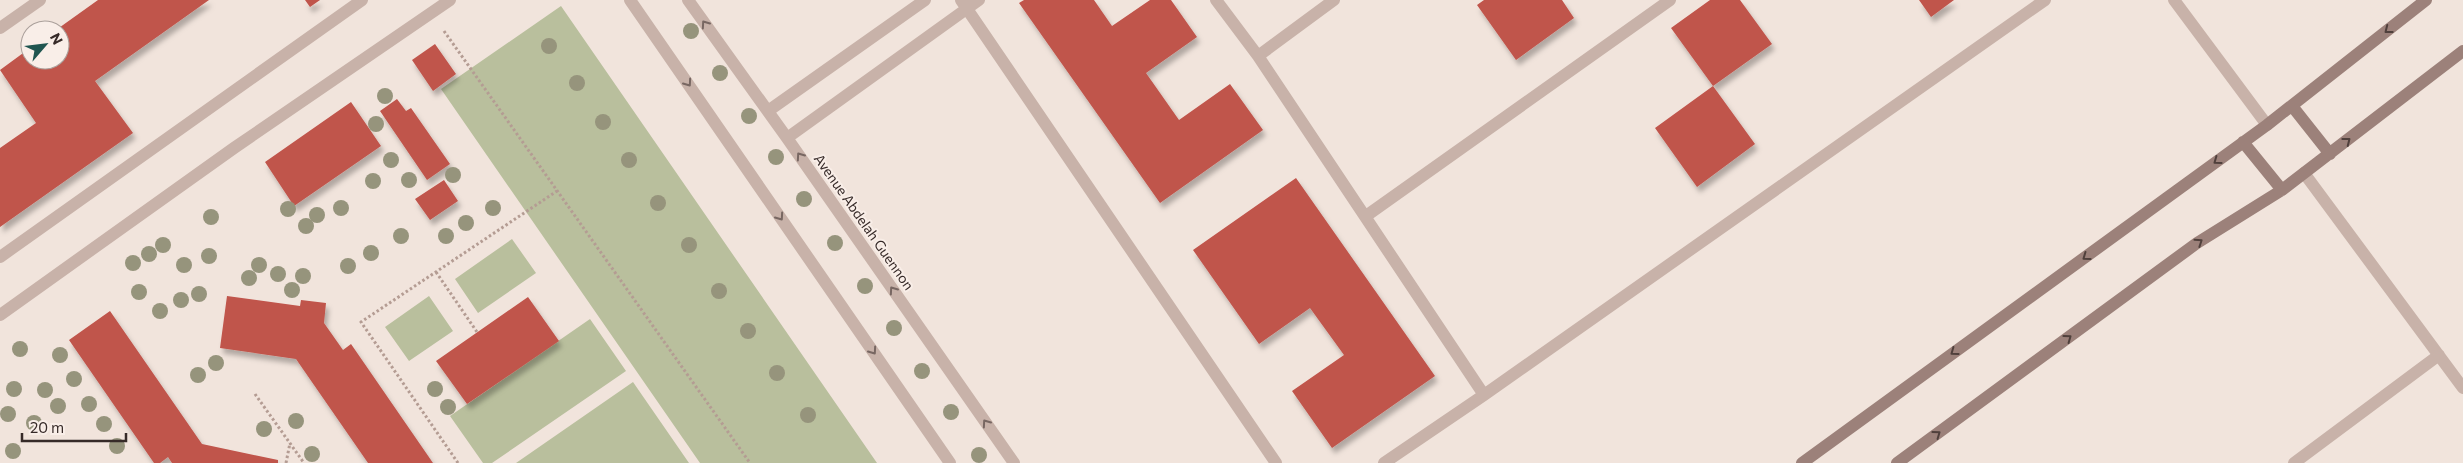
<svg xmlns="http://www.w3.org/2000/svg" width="2463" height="463" viewBox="0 0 2463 463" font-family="Commissioner,sans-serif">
  <defs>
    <filter id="shadow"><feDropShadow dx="3" dy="5.5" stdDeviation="2.5" flood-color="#0004"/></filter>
  </defs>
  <rect width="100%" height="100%" fill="#f1e4dc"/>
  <!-- green -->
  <path fill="#b9bf9d" d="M 561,6 L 877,463 L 700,463 L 441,89 Z
    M 512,239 L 536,273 L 478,313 L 455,279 Z
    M 429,296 L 453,331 L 409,361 L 385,327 Z
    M 590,319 L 626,371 L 492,463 L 483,463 L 450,416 Z
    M 633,382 L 689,463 L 516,463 Z"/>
  <!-- building -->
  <path fill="#c0544b" filter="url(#shadow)" d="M 98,0 L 209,0 L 95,81 L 133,133 L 0,227 L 0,148 L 36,123 L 0,70 L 30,48 L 30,60 L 60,60 L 60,30 L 56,30 Z
    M 305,0 L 320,0 L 310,7 Z
    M 1024,0 L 1094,0 L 1112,26 L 1150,0 L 1171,0 L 1197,37 L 1146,73 L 1179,120 L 1230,84 L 1263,130 L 1160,203 L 1019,3 Z
    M 1484,0 L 1562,0 L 1574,18 L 1516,60 L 1477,5 Z
    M 1710,0 L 1740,0 L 1772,44 L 1713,86 L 1671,28 Z
    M 1919,0 L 1954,0 L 1931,17 Z
    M 435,44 L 456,74 L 433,91 L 412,60 Z
    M 1713,86 L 1755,144 L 1697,187 L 1655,128 Z
    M 397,99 L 406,111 L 411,108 L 450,164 L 427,180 L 380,111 Z
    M 351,102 L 381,146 L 294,206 L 265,162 Z
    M 1296,178 L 1435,376 L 1332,448 L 1292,391 L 1344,355 L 1310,308 L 1259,344 L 1193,250 Z
    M 444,180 L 458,201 L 430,220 L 415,199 Z
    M 227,296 L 300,306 L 301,300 L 326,303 L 324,323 L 343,350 L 351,344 L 433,463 L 368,463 L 296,359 L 220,348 Z
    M 528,297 L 559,341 L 467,404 L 436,361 Z
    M 110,311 L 202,444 L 278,460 L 278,463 L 172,463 L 168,457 L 160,463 L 154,463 L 69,340 Z"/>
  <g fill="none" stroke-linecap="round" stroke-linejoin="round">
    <!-- path -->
    <path stroke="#b49c93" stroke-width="3" stroke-dasharray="2.5 2.5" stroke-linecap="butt" d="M 444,31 L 750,463
      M 436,272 L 477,332
      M 255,394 L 304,463
      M 286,463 L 290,443
      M 458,463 L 361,322 L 557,191"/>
    <!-- street -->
    <path stroke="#c8b2a9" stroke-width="12" d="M 630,0 L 950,463
      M 688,0 L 787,138 L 1014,463
      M 961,0 L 1276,463
      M 1216,0 L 1258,56 L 1484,395
      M 2174,0 L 2267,125
      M 0,28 L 40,0
      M 1258,56 L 1334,0
      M 768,111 L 925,0
      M 787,138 L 979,0
      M 2304,173 L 2463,388
      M 1366,216 L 1670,0
      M 0,257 L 362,0
      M 0,315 L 234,148 L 450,0
      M 1384,463 L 1484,395 L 2045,0
      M 2294,463 L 2439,355"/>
    <!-- secondary -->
    <path stroke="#9c817a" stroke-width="12" d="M 2292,106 L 2330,154
      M 2243,142 L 2282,190
      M 1802,463 L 2267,125 L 2426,0
      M 1897,463 L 2197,243 L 2282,190 L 2463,51"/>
  </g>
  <!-- trees -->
  <g fill="#96947c">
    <circle cx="691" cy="31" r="8"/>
    <circle cx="549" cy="46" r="8"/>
    <circle cx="720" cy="73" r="8"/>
    <circle cx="577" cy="83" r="8"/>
    <circle cx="385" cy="96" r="8"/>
    <circle cx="749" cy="116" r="8"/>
    <circle cx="603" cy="122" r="8"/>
    <circle cx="376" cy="124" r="8"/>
    <circle cx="776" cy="157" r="8"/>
    <circle cx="391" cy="160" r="8"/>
    <circle cx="629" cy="160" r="8"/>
    <circle cx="453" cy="175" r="8"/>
    <circle cx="409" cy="180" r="8"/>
    <circle cx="373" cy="181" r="8"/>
    <circle cx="804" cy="199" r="8"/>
    <circle cx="658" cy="203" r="8"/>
    <circle cx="341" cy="208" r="8"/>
    <circle cx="493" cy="208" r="8"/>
    <circle cx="288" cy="209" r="8"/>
    <circle cx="317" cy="215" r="8"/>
    <circle cx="211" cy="217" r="8"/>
    <circle cx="466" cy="223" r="8"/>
    <circle cx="306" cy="226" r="8"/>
    <circle cx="401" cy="236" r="8"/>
    <circle cx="446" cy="236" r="8"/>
    <circle cx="835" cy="243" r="8"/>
    <circle cx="163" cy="245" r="8"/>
    <circle cx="689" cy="245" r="8"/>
    <circle cx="371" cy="253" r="8"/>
    <circle cx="149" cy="254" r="8"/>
    <circle cx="209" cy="256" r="8"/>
    <circle cx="133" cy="263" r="8"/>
    <circle cx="184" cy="265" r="8"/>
    <circle cx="259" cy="265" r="8"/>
    <circle cx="348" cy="266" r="8"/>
    <circle cx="278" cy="274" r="8"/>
    <circle cx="303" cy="276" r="8"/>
    <circle cx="249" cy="278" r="8"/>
    <circle cx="865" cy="286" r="8"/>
    <circle cx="292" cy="290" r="8"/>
    <circle cx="719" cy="291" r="8"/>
    <circle cx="139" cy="292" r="8"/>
    <circle cx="199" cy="294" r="8"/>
    <circle cx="181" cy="300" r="8"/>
    <circle cx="160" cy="311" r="8"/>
    <circle cx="894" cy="328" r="8"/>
    <circle cx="748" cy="331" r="8"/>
    <circle cx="20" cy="349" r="8"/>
    <circle cx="60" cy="355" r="8"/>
    <circle cx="216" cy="363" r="8"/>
    <circle cx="922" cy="371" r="8"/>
    <circle cx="777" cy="373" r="8"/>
    <circle cx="198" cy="375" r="8"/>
    <circle cx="74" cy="379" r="8"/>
    <circle cx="14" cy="389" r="8"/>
    <circle cx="435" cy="389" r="8"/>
    <circle cx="45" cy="390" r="8"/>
    <circle cx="89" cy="404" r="8"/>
    <circle cx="58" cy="406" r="8"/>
    <circle cx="448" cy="407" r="8"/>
    <circle cx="951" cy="412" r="8"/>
    <circle cx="8" cy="414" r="8"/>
    <circle cx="808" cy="415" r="8"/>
    <circle cx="296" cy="421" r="8"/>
    <circle cx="34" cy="423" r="8"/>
    <circle cx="104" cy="424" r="8"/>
    <circle cx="264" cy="429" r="8"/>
    <circle cx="117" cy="446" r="8"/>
    <circle cx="13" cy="451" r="8"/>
    <circle cx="312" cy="454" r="8"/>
    <circle cx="979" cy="455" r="8"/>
  </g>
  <!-- one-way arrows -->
  <defs><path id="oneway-chevron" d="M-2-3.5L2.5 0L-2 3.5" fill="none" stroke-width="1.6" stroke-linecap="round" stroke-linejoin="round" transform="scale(1.25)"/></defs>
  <g stroke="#786762">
    <use href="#oneway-chevron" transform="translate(705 24) rotate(-125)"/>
    <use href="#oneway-chevron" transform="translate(688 83) rotate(55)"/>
    <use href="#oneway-chevron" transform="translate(800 156) rotate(-125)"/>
    <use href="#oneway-chevron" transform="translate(780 217) rotate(55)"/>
    <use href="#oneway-chevron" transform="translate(893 290) rotate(-125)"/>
    <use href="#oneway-chevron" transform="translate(873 351) rotate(55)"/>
    <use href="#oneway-chevron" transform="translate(986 423) rotate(-125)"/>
  </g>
  <g stroke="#50403c">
    <use href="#oneway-chevron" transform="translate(2388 30) rotate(142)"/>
    <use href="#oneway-chevron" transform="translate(2347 141) rotate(-38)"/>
    <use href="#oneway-chevron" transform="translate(2217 161) rotate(144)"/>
    <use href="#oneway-chevron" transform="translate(2199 242) rotate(-34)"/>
    <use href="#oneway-chevron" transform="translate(2086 257) rotate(144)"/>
    <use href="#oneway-chevron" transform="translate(2068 338) rotate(-36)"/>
    <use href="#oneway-chevron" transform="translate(1954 352) rotate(144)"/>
    <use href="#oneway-chevron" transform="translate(1937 434) rotate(-36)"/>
  </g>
  <g text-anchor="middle" stroke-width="4" stroke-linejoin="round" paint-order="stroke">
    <!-- street labels -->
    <g font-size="14" fill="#362a28" stroke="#f9eee8">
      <text transform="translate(864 222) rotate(55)" y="5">Avenue Abdelah Guennon</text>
    </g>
  </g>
  <!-- north arrow -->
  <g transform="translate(45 45) rotate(62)"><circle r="24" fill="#f9eee8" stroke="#aba09b"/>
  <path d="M0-4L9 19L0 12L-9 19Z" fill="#205550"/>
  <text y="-8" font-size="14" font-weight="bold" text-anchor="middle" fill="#362a28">N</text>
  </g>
  <!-- scale -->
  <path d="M22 433v8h104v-8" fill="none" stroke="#362a28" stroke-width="2.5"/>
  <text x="30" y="433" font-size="15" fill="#362a28" stroke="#f9eee8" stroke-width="4" paint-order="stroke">20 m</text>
</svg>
